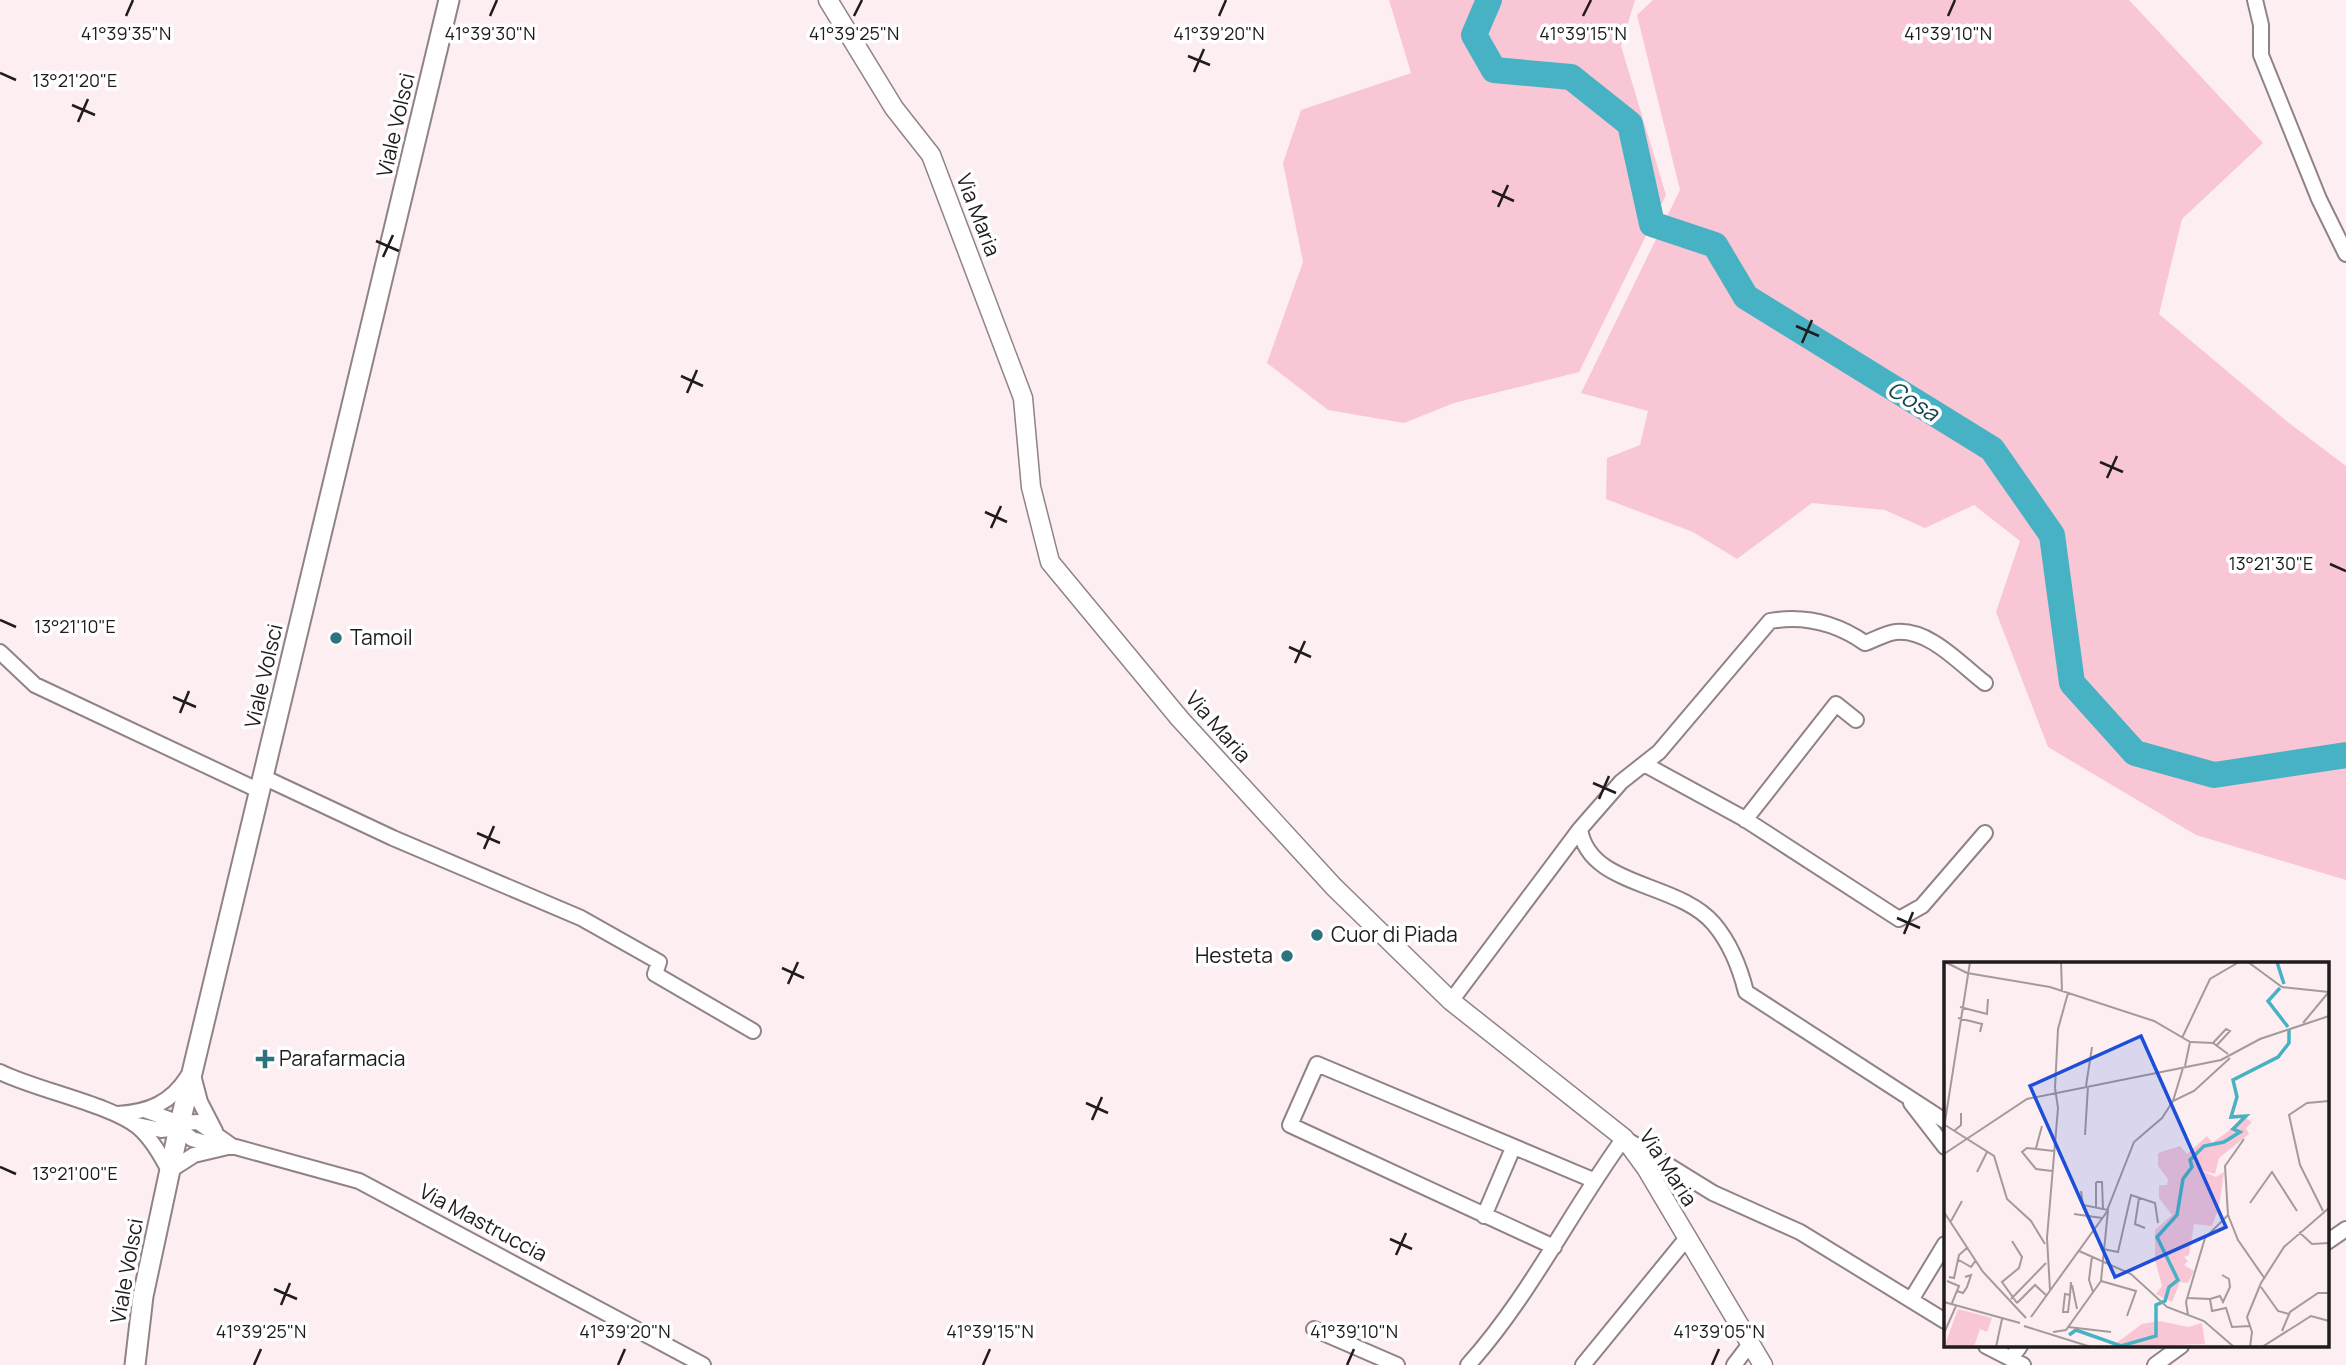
<svg xmlns="http://www.w3.org/2000/svg" width="2346" height="1365" viewBox="0 0 2346 1365" font-family="Manrope,sans-serif">
  <rect width="100%" height="100%" fill="#fceef1"/>
  <!-- green -->
  <path fill="#f9c6d5" d="M 1389,0 L 1635,0 L 1621,46 L 1666,195 L 1579,372 L 1454,403 L 1404,423 L 1328,410 L 1267,363 L 1303,262 L 1283,163 L 1301,110 L 1411,73 Z
    M 1653,0 L 2129,0 L 2263,143 L 2182,219 L 2159,314 L 2289,423 L 2346,466 L 2346,880 L 2196,835 L 2048,747 L 1996,612 L 2020,541 L 1974,505 L 1925,528 L 1885,510 L 1812,503 L 1737,559 L 1693,532 L 1606,499 L 1607,458 L 1640,445 L 1648,411 L 1581,393 L 1680,190 L 1637,15 Z"/>
  <g fill="none" stroke-linecap="round" stroke-linejoin="round">
    <!-- river -->
    <path stroke="#47b2c3" stroke-width="26" d="M 1489,0 L 1474,35 L 1494,70 L 1571,77 L 1630,124 L 1652,224 L 1715,245 L 1746,297 L 1992,449 L 2052,535 L 2072,683 L 2135,753 L 2214,775 L 2346,755"/>
    <defs>
      <path id="minor" d="M 2255,0 L 2261,25 L 2261,55 L 2319,199 L 2346,254
        M 0,652 L 35,685 L 260,791
        M 1646,765 L 1743,818 L 1899,919 L 1922,906 L 1985,833
        M 263,777 L 393,838 L 581,918 L 659,962 L 655,974 L 753,1031
        M 1745,820 L 1836,704 L 1856,720
        M 1451,1001 L 1580,829
        M 0,1072 C 36,1090 112,1105 138,1127 C 152,1139 161,1155 169,1171 L 194,1155 L 232,1146
        M 193,1075 L 200,1102 L 215,1131
        M 1911,1103 L 1945,1147
        M 147,1111 L 180,1123 L 198,1122 L 232,1146 L 359,1181 L 703,1365
        M 118,1114 C 149,1112 171,1103 188,1076
        M 1945,1121 L 1746,992 C 1740,968 1730,943 1714,924 C 1678,881 1589,888 1580,829 L 1621,782 L 1659,752 L 1770,621 C 1805,615 1836,623 1865,643 C 1874,640 1886,633 1896,632 C 1930,629 1960,664 1985,683
        M 137,1125 L 161,1130 L 178,1128 L 192,1139 L 216,1146
        M 1484,1216 L 1513,1148
        M 2327,1242 L 2346,1229
        M 1554,1247 L 1290,1125 L 1317,1064 L 1593,1180
        M 1911,1300 L 1945,1244
        M 1314,1329 L 1397,1365
        M 1986,1346 L 2023,1365
        M 2011,1359 L 2020,1346
        M 1468,1365 C 1530,1296 1570,1212 1624,1138 L 1713,1193 L 1800,1232 L 1945,1321
        M 1583,1365 L 1686,1239
        M 1734,1365 L 1750,1344
        M 2155,1365 L 2181,1346"/>
      <path id="tertiary" d="M 828,0 L 894,108 L 931,155 L 1023,398 L 1031,487 L 1050,562 L 1180,719 L 1334,887 L 1451,1001 L 1624,1138 L 1646,1168 L 1763,1365"/>
      <path id="secondary" d="M 135,1365 L 143,1296 L 180,1123 L 449,0"/>
    </defs>
    <!-- minor casing -->
    <use href="#minor" stroke="#908386" stroke-width="18"/>
    <!-- tertiary casing -->
    <use href="#tertiary" stroke="#908386" stroke-width="21"/>
    <!-- secondary casing -->
    <use href="#secondary" stroke="#908386" stroke-width="23"/>
    <!-- minor -->
    <use href="#minor" stroke="#fff" stroke-width="14"/>
    <!-- tertiary -->
    <use href="#tertiary" stroke="#fff" stroke-width="18"/>
    <!-- secondary -->
    <use href="#secondary" stroke="#fff" stroke-width="19"/>
  </g>
  <!-- ticks -->
  <path fill="none" stroke="#201b1c" stroke-width="2.5" d="M 126,16 L 133,0M 490,16 L 497,0M 854,16 L 862,0M 1219,16 L 1226,0M 1583,16 L 1591,0M 1948,16 L 1955,0M 1188,56 L 1210,65M 1194,72 L 1204,49M 0,73 L 16,80M 72,105 L 95,115M 78,122 L 88,99M 1492,191 L 1514,201M 1498,207 L 1508,185M 376,241 L 399,251M 383,257 L 393,235M 1796,326 L 1819,336M 1802,343 L 1812,320M 681,376 L 703,386M 687,393 L 697,370M 2100,462 L 2123,472M 2107,478 L 2117,456M 985,512 L 1007,522M 991,528 L 1001,506M 2330,564 L 2346,571M 0,620 L 16,627M 1289,647 L 1311,657M 1295,663 L 1305,641M 173,697 L 196,707M 180,713 L 189,691M 1593,783 L 1616,793M 1599,799 L 1609,776M 477,833 L 500,843M 484,849 L 494,826M 1897,918 L 1920,928M 1904,934 L 1913,912M 782,968 L 804,978M 788,984 L 798,962M 1086,1103 L 1108,1113M 1092,1120 L 1102,1097M 0,1167 L 16,1174M 1390,1239 L 1412,1249M 1396,1255 L 1406,1233M 274,1289 L 297,1299M 281,1305 L 290,1283M 254,1365 L 261,1349M 618,1365 L 625,1349M 983,1365 L 990,1349M 1347,1365 L 1354,1349M 1712,1365 L 1719,1349"/>
  <!-- markers -->
  <g fill="#2b737e" stroke="#fff" stroke-width="2.5">
    <circle cx="336" cy="638" r="7"/>
    <circle cx="1317" cy="935" r="7"/>
    <circle cx="1287" cy="956" r="7"/>
    <path d="M261.5 1048.5h7v7h7v7h-7v7h-7v-7h-7v-7h7z"/>
  </g>
  <g text-anchor="middle" stroke-width="7" stroke-linejoin="round" paint-order="stroke">
    <!-- street labels -->
    <g font-size="21" fill="#201b1c" stroke="#fff">
      <text transform="translate(396 125) rotate(-77)" y="7">Viale Volsci</text>
      <text transform="translate(978 215) rotate(69)" y="7">Via Maria</text>
      <text transform="translate(264 676) rotate(-77)" y="7">Viale Volsci</text>
      <text transform="translate(1218 727) rotate(49)" y="7">Via Maria</text>
      <text transform="translate(1668 1168) rotate(57)" y="7">Via Maria</text>
      <text transform="translate(483 1223) rotate(28)" y="7">Via Mastruccia</text>
      <text transform="translate(127 1271) rotate(-80)" y="7">Viale Volsci</text>
    </g>
    <!-- poi labels -->
    <g font-size="21" fill="#201b1c" stroke="#fff" text-anchor="start">
      <text x="350" y="645">Tamoil</text>
      <text x="1331" y="942">Cuor di Piada</text>
      <text x="1273" y="963" text-anchor="end">Hesteta</text>
      <text x="279" y="1066">Parafarmacia</text>
    </g>
    <!-- water labels -->
    <g font-size="23" font-style="italic" fill="#15454c" stroke="#fff">
      <text transform="translate(1913 401) rotate(32)" y="8">Cosa</text>
    </g>
  </g>
  <!-- overview -->
  <g transform="translate(1944 962)">
    <rect width="385" height="385" fill="#fceef1"/>
    <path d="M 302,156 L 308,160 L 302,166 L 305,172 L 275,196 L 271,212 L 256,208 L 272,215 L 280,210 L 275,245 L 268,264 L 250,262 L 245,293 L 240,295 L 244,299 L 240,303 L 250,309 L 244,321 L 236,320 L 228,340 L 212,332 L 218,324 L 211,298 L 211,268 L 228,253 L 215,236 L 215,223 L 223,223 L 224,217 L 214,204 L 214,191 L 236,184 L 243,192 L 263,174 L 268,181 ZM 14,347 L 48,356 L 43,370 L 36,367 L 30,385 L 0,385 ZM 216,359 L 244,365 L 258,361 L 261,382 L 167,385 L 198,362 Z" fill="#f9c6d5"/>
    <path fill="none" stroke="#47b2c3" stroke-width="3.5" d="M 333,0 L 340,22M 336,26 L 324,39 L 344,65M 125,373 L 132,368 L 177,384 L 212,374 L 212,343 L 221,339 L 225,325 L 234,318 L 213,275 L 233,253 L 239,217 L 248,205 L 246,198 L 260,184 L 280,180 L 296,170 L 289,167 L 302,154 L 287,155 L 293,135 L 289,118 L 334,95 L 345,81 L 345,68"/>
    <path fill="none" stroke="#a49a9c" stroke-width="2" d="M 1,0 L 23,11 L 106,25 L 210,59 L 246,80 L 241,104M 117,0 L 118,29M 304,0 L 338,25 L 385,30M 16,45 L 43,52 L 44,37M 14,56 L 38,62 L 36,70M 359,61 L 384,31M 238,76 L 266,17 L 295,0M 247,80 L 269,81 L 284,92M 269,81 L 282,67 L 286,69 L 273,83M 142,124 L 148,85M 111,126 L 114,67 L 124,31M 229,139 L 239,106M 1,163 L 50,194 L 63,237 L 87,259 L 101,282M 0,166 L 26,0M 10,169 L 17,163 L 17,151M 141,173 L 144,124M 92,186 L 98,164M 0,192 L 83,137 L 277,98 L 316,77 L 385,54M 108,209 L 92,207 L 78,190 L 83,186 L 110,189M 33,210 L 43,190M 152,220 L 158,220 L 159,247M 195,236 L 191,262 L 201,266M 306,241 L 328,210 L 353,249M 152,246 L 152,220M 379,249 L 356,203 L 345,153 L 363,141 L 385,139M 0,250 L 39,310 L 82,356M 130,252 L 158,256M 284,253 L 281,204 L 300,177M 7,259 L 18,239M 355,270 L 368,282 L 385,281M 68,279 L 78,295 L 75,306 L 58,320 L 73,341M 159,287 L 174,290 L 187,233 L 211,241 L 214,261M 135,289 L 187,312 L 223,345 L 260,359 L 290,385M 148,294 L 145,318 L 149,330M 13,297 L 27,305 L 32,298M 5,315 L 10,316 L 15,293 L 24,285M 3,319 L 15,324 L 8,341M 157,319 L 192,329 L 183,354M 128,323 L 133,347M 317,325 L 334,349 L 345,352M 106,328 L 103,276 L 114,146 L 111,126M 13,329 L 19,331 L 23,325 L 27,313 L 21,315M 126,333 L 121,332 L 119,350 L 124,350 L 126,333 L 127,320M 244,336 L 266,337 L 268,349 L 282,346 L 288,365 L 306,364M 67,337 L 102,301M 266,337 L 276,334 L 279,340 L 286,325 L 285,317 L 278,313M 0,340 L 76,361M 73,341 L 91,323 L 103,334M 244,353 L 242,340 L 261,276 L 284,253 L 294,278 L 321,317M 87,355 L 162,251 L 190,180 L 218,156 L 229,139 L 250,129 L 286,96M 80,364 L 147,385M 124,365 L 167,370M 338,369 L 346,350 L 374,331 L 385,331M 109,370 L 122,368 L 157,319 L 164,248 L 139,243 L 137,229M 0,371 L 12,344M 52,385 L 58,357M 306,385 L 308,370 L 303,355 L 317,321 L 340,285 L 385,246M 318,385 L 367,354 L 385,359"/>
    <path fill="#1d4ed8" fill-opacity="0.15" stroke="#1d4ed8" stroke-width="3.5" d="M 197,74 L 282,265 L 171,315 L 86,124 Z"/>
    <rect width="385" height="385" fill="none" stroke="#201b1c" stroke-width="3.5"/>
  </g>
  <g font-size="18" text-anchor="middle" fill="#201b1c" stroke="#fff" stroke-width="7" stroke-linejoin="round" paint-order="stroke">
    <text x="126" y="40">41°39'35"N</text>
    <text x="854" y="40">41°39'25"N</text>
    <text x="490" y="40">41°39'30"N</text>
    <text x="1219" y="40">41°39'20"N</text>
    <text x="1583" y="40">41°39'15"N</text>
    <text x="1948" y="40">41°39'10"N</text>
    <text x="75" y="87">13°21'20"E</text>
    <text x="2271" y="570">13°21'30"E</text>
    <text x="75" y="633">13°21'10"E</text>
    <text x="75" y="1180">13°21'00"E</text>
    <text x="261" y="1338">41°39'25"N</text>
    <text x="625" y="1338">41°39'20"N</text>
    <text x="990" y="1338">41°39'15"N</text>
    <text x="1354" y="1338">41°39'10"N</text>
    <text x="1719" y="1338">41°39'05"N</text>
  </g>
</svg>
